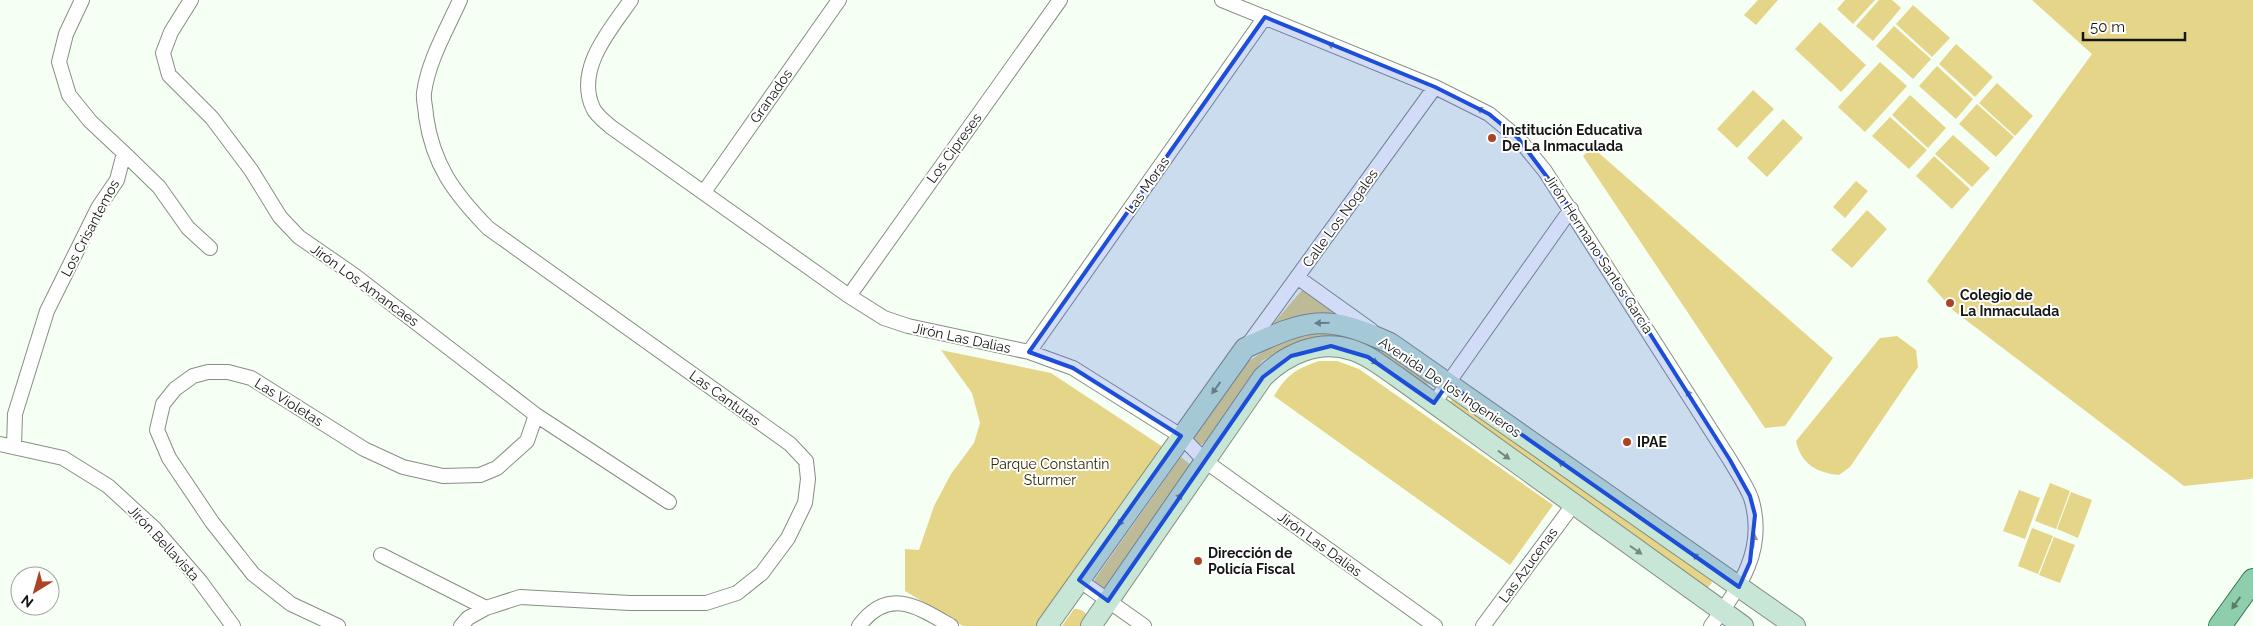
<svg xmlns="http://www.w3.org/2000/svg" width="2253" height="626" viewBox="0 0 2253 626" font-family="Raleway,sans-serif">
  <rect width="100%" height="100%" fill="#f6fff3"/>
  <!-- green -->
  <path fill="#e5d588" d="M 1758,0 L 1778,0 L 1756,25 L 1744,15 Z
    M 1845,0 L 1875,0 L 1853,24 L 1837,9 Z
    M 1879,0 L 1892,0 L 1901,8 L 1873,41 L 1856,26 Z
    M 2032,0 L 2253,0 L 2253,478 L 2251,479 L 2184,486 L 1954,311 L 1927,281 L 2092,54 Z
    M 1913,5 L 1950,38 L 1932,57 L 1896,24 Z
    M 1820,22 L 1866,65 L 1841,92 L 1795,49 Z
    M 1894,26 L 1931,59 L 1913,79 L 1876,46 Z
    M 1956,44 L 1993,77 L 1975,97 L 1939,64 Z
    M 1880,62 L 1907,86 L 1865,132 L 1838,107 Z
    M 1937,66 L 1973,99 L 1956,119 L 1919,86 Z
    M 1997,83 L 2033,116 L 2015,136 L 1979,103 Z
    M 1753,90 L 1774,109 L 1737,148 L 1717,129 Z
    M 1910,95 L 1946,128 L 1928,148 L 1892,115 Z
    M 1977,104 L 2014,137 L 1996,157 L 1959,124 Z
    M 1890,117 L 1927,150 L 1909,169 L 1872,136 Z
    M 1783,119 L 1803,138 L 1767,177 L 1747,158 Z
    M 1953,135 L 1990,168 L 1972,187 L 1935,154 Z
    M 1592,147 L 1833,358 L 1785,426 L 1765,428 L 1583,156 Z
    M 1934,156 L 1970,189 L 1952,209 L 1916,176 Z
    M 1856,181 L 1868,191 L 1845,218 L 1833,207 Z
    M 1867,210 L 1887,229 L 1852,268 L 1831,250 Z
    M 1302,290 L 1308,291 L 1343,317 L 1295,320 L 1273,324 Z
    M 1323,331 L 1377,343 L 1427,378 L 1429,388 L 1332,337 L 1309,338 L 1288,346 L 1262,361 L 1205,443 L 1200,445 L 1193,437 L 1249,361 L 1278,341 Z
    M 1897,336 L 1916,350 L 1918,367 L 1850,467 L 1839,475 C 1817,473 1801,464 1796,441 L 1880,338 Z
    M 941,350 L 1051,373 L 1166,449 L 1041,626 L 963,626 L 905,591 L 905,549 L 919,550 L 934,506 L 951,474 L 974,443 L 980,423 L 972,393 Z
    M 1319,361 L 1337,361 L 1359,369 L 1553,505 L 1510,565 L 1274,396 C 1287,375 1295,369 1319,361 Z
    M 1454,396 L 1710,579 L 1712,583 L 1706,589 L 1447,407 Z
    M 1181,457 L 1192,466 L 1104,591 L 1092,588 L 1095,579 Z
    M 2050,483 L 2070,491 L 2056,529 L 2035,521 Z
    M 2019,490 L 2040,498 L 2025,539 L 2003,531 Z
    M 2071,492 L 2092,500 L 2078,538 L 2057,529 Z
    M 2032,528 L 2053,536 L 2038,574 L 2018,566 Z
    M 2054,537 L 2075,545 L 2060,583 L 2039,575 Z
    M 1074,609 C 1080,609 1084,610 1087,616 L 1082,626 L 1062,626 Z"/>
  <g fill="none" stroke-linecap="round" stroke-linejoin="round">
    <defs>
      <path id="street" d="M 191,0 L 171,32 L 163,53 L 169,75 L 212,118 L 251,170 L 280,217 L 299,237 L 354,275 L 536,415 L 669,502
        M 460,0 C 447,29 428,61 424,93 C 423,100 426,109 426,116 C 433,165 454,193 488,228 L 790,444 L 806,461 L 808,479 L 805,503 L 788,538 L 762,573 L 737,593 L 706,603 L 630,603 L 520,597 L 486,608 L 468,618 L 461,626
        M 631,0 C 610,30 575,69 593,108 C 596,115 605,122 611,127 L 849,296 L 884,318 L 908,326 L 1029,352 L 1073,368 L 1181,436 L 1205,461 L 1435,626
        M 1222,0 L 1435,87 L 1489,114 L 1518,138 L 1545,171 L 1730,460 C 1737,472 1746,485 1751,498 C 1767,549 1740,587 1711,626
        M 124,153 L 159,187 L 188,228 L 210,248
        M 704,192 L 839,0
        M 1297,277 L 1371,330
        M 849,296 L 1060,0
        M 1247,346 L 1435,87
        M 1029,352 L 1265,17
        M 1434,403 L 1571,209
        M 0,444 L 63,458 L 108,486 L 155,529 L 200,581 L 233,626
        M 14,447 L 15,414 L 47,311 L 98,208 L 117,180 L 124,153 L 90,121 L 69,95 L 59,62 L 66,34 L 82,0
        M 381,555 L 486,608
        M 1079,580 L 1144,626
        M 338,626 L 291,604 L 253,574 L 212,522 L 169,458 L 157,430 L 163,404 L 175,389 L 193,376 L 208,372 L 228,372 L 251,378 L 364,449 L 403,467 L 443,476 L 480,475 L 497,468 L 527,441 L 536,415
        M 859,626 C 888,587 917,606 951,626
        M 1483,626 L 1573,505"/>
      <path id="secondary" d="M 1047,626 L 1245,348 C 1308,319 1325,313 1390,343 L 1795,626
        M 1091,626 L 1263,377 C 1286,354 1319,339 1352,350 C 1369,355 1384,368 1399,378 L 1743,626"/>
      <path id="primary" d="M 2220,626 L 2253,580"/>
    </defs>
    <!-- street casing -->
    <use href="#street" stroke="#878e84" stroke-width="16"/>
    <!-- secondary casing -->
    <use href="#secondary" stroke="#878e84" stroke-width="22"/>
    <!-- primary casing -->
    <use href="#primary" stroke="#327853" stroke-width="24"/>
    <!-- street -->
    <use href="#street" stroke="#fff" stroke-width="14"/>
    <!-- secondary -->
    <use href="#secondary" stroke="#c7e6d6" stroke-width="20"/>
    <!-- primary -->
    <use href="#primary" stroke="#8ecead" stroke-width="22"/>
  </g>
  <!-- one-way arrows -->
  <defs><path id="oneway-solid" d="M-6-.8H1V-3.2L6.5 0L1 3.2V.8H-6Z" transform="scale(1.25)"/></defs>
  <g fill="#959694">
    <use href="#oneway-solid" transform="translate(1334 46) rotate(-158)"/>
    <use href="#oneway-solid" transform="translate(1483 111) rotate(-153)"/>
    <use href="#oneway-solid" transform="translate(1690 396) rotate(-122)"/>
    <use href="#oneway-solid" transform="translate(1754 541) rotate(-83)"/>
  </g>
  <g fill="#76887e">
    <use href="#oneway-solid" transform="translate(1322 323) rotate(179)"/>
    <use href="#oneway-solid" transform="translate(1372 360) rotate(32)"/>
    <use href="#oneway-solid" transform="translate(1216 388) rotate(126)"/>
    <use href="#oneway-solid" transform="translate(1504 455) rotate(36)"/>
    <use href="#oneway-solid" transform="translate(1564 465) rotate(-145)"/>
    <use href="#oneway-solid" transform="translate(1178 499) rotate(-56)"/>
    <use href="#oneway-solid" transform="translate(1122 520) rotate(125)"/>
    <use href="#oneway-solid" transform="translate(1636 550) rotate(35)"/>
    <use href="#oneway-solid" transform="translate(1698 558) rotate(-145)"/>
  </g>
  <use fill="#577b67" href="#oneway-solid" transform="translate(2236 603) rotate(125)"/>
  <!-- marked area -->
  <path fill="#1d4ed8" fill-opacity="0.2" stroke="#1d4ed8" stroke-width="4" stroke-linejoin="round" d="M 1265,17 L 1435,87 L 1489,114 L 1518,138 L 1571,209 L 1730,460 L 1750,496 L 1755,515 L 1750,562 L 1739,587 L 1448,383 L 1434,403 L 1368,357 L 1331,346 L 1291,356 L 1263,377 L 1108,601 L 1079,580 L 1181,436 L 1073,368 L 1029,352 Z"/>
  <!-- markers -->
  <g fill="#ab4422" stroke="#fff" stroke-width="2">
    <circle cx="1492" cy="138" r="5"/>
    <circle cx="1950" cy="303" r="5"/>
    <circle cx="1627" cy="442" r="5"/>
    <circle cx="1198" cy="561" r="5"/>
  </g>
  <g text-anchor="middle" stroke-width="4" stroke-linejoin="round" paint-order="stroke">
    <!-- street labels -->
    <g font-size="14" fill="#131612" stroke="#fff">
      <text transform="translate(771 96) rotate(-55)" y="5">Granados</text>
      <text transform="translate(954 148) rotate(-54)" y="5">Los Cipreses</text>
      <text transform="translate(1147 185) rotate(-55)" y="5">Las Moras</text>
      <text transform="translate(1340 218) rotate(-54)" y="5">Calle Los Nogales</text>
      <text transform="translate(90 228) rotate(-62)" y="5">Los Crisantemos</text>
      <text transform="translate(1599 254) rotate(57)" y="5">Jirón Hermano Santos García</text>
      <text transform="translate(365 285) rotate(36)" y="5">Jirón Los Amancaes</text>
      <text transform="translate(962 338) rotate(12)" y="5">Jirón Las Dalias</text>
      <text transform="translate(1450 387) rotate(34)" y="5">Avenida De los Ingenieros</text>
      <text transform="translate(725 398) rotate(36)" y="5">Las Cantutas</text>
      <text transform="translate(289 402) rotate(32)" y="5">Las Violetas</text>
      <text transform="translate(164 543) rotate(47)" y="5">Jirón Bellavista</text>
      <text transform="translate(1320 544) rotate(36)" y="5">Jirón Las Dalias</text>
      <text transform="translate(1528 565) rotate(-54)" y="5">Las Azucenas</text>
    </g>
    <!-- poi labels -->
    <g font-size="14" font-weight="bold" fill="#131612" stroke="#fff" text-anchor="start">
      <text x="1502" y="135">Institución Educativa<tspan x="1502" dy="16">De La Inmaculada</tspan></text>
      <text x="1960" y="300">Colegio de<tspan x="1960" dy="16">La Inmaculada</tspan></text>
      <text x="1637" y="447">IPAE</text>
      <text x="1208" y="558">Dirección de<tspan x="1208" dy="16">Policía Fiscal</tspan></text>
    </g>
    <!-- park labels -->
    <g font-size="14" fill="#322a01" stroke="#fff">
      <text x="1050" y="469">Parque Constantin<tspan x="1050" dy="16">Sturmer</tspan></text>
    </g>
  </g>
  <!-- north arrow -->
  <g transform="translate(35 591) rotate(217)"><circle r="24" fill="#ffffff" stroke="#a1a2a0"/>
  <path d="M0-4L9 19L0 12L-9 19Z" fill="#ab4422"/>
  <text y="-8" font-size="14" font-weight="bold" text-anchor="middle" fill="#131612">N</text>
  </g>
  <!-- scale -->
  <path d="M2083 32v8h102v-8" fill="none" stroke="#131612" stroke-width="2.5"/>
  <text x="2090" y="32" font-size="15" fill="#131612" stroke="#ffffff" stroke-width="4" paint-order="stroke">50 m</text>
</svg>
